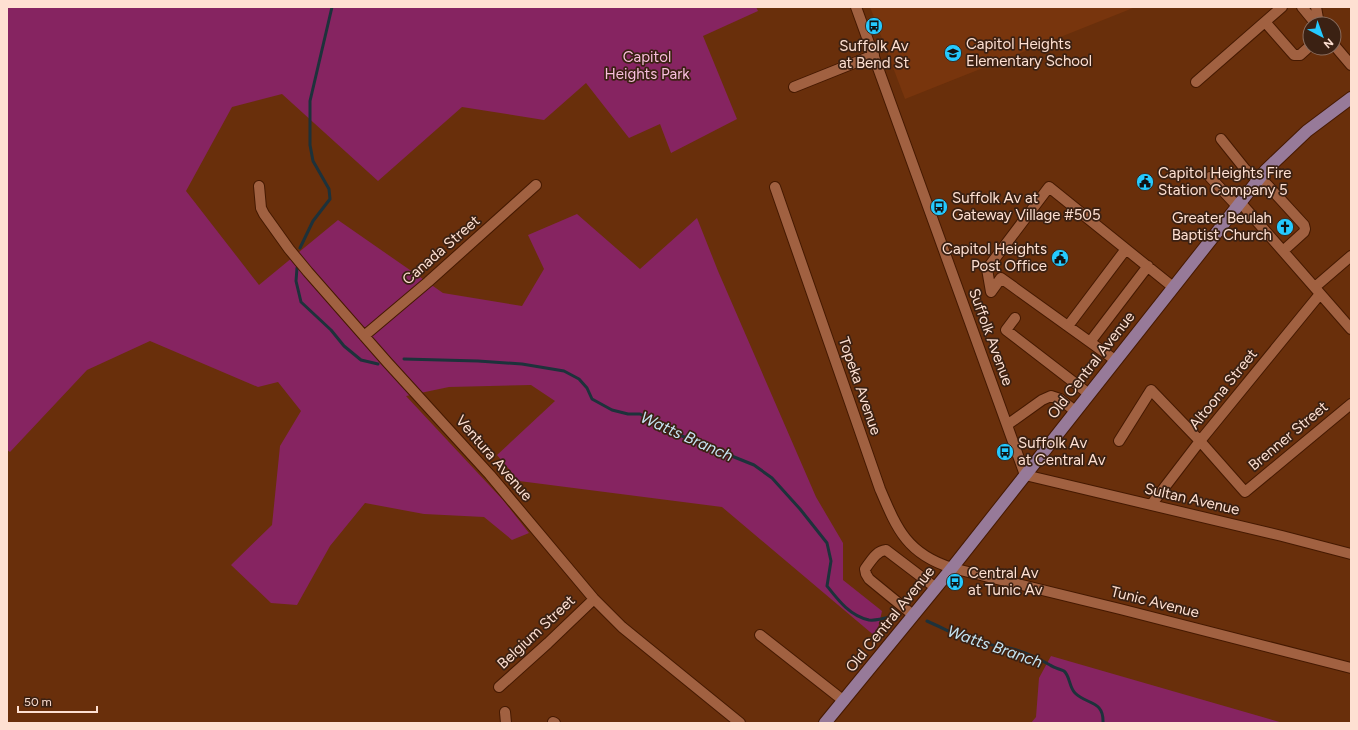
<svg xmlns="http://www.w3.org/2000/svg" width="1358" height="730" viewBox="0 0 1358 730" font-family="Figtree,sans-serif">
  <rect width="100%" height="100%" fill="#692f0b"/>
  <!-- built -->
  <path fill="#78350d" d="M 870,7 L 1133,7 L 1133,8 L 905,99 Z"/>
  <!-- green -->
  <path fill="#862461" d="M 7,7 L 756,7 L 758,11 L 703,36 L 737,119 L 671,153 L 660,124 L 629,138 L 586,83 L 544,120 L 462,107 L 378,181 L 282,94 L 232,107 L 186,191 L 259,285 L 338,220 L 443,293 L 522,306 L 544,269 L 528,235 L 577,214 L 640,269 L 697,218 L 718,271 L 816,497 L 843,543 L 843,580 L 882,611 L 876,637 L 722,507 L 519,481 L 497,455 L 555,401 L 531,385 L 449,387 L 406,396 L 503,500 L 529,533 L 512,540 L 484,517 L 424,514 L 365,503 L 330,546 L 297,605 L 271,603 L 231,565 L 272,525 L 280,446 L 301,411 L 278,382 L 258,387 L 150,341 L 87,370 L 10,452 L 7,450 Z
    M 1051,656 L 1283,723 L 1031,723 L 1036,717 L 1039,678 Z"/>
  <g fill="none" stroke-linecap="round" stroke-linejoin="round">
    <!-- stream -->
    <path stroke="#1d323b" stroke-width="3" d="M 300,248 L 313,221 L 330,199 L 329,189 L 313,161 L 310,145 L 310,101 L 332,7
      M 297,268 L 296,281 L 301,302 L 331,330 L 344,346 L 361,360 L 378,364
      M 404,359 L 478,361 L 522,364 L 564,371 L 579,379 L 587,388 L 592,399 L 612,410 L 628,414 L 640,414 L 672,432 L 754,465 L 772,478 L 800,509 L 827,543 L 831,561 L 827,586 C 838,600 850,616 869,620 C 877,621 886,618 894,616
      M 927,621 C 941,627 955,635 969,640 C 981,644 993,645 1005,647 C 1021,650 1036,657 1050,665 C 1054,668 1060,669 1064,671 C 1070,676 1069,687 1075,693 C 1087,705 1104,700 1103,723"/>
    <defs>
      <path id="minor" d="M 856,7 L 1025,475 L 1282,536 L 1351,554
        M 1302,7 L 1316,24
        M 1316,7 L 1319,24
        M 1265,22 L 1294,55 L 1300,55 L 1310,46
        M 1334,45 L 1351,65
        M 1196,82 L 1282,7
        M 794,87 L 874,55
        M 1221,139 L 1245,169 L 1258,180
        M 1210,177 L 1237,206
        M 1260,177 L 1304,225 L 1305,229 L 1304,232 L 1283,251
        M 259,186 L 261,208 L 264,214 L 289,249 L 308,272 L 387,362 L 490,475 L 594,599 L 622,627 L 740,723
        M 775,187 L 880,489 C 897,529 907,554 952,568 L 1120,609 L 1351,668
        M 1240,202 L 1351,329
        M 1315,287 L 1351,256
        M 1015,318 L 1006,330 L 1089,394
        M 1068,326 L 1126,249
        M 364,336 L 428,282 L 536,185
        M 1090,342 L 1148,266
        M 1115,360 L 1001,278 L 991,292 L 987,269 L 1049,187 L 1173,287
        M 1007,425 L 1042,400 L 1051,396 L 1060,399 L 1075,411
        M 1119,441 L 1151,390 L 1200,441 L 1245,492 L 1351,404
        M 1151,505 L 1200,441 L 1320,294
        M 913,615 L 869,579 L 866,574 L 865,569 C 871,561 876,551 886,550 L 936,588
        M 760,635 L 844,701
        M 499,687 L 548,643 L 594,599
        M 505,712 L 506,723
        M 553,722 L 555,723"/>
      <path id="major" d="M 825,723 L 952,568 L 1266,170 L 1307,131 L 1351,98"/>
    </defs>
    <!-- minor casing -->
    <use href="#minor" stroke="#451901" stroke-width="12"/>
    <!-- major casing -->
    <use href="#major" stroke="#451901" stroke-width="14"/>
    <!-- minor -->
    <use href="#minor" stroke="#a16141" stroke-width="10"/>
    <!-- major -->
    <use href="#major" stroke="#977a99" stroke-width="12"/>
  </g>
  <!-- icons -->
  <defs>
    <symbol id="bus-disc" viewBox="-11 -11 22 22"><circle r="9.5" fill="#25c9fe" stroke="#3b2113"/><path d="M-5-6H5V4H4V6H2V4H-2V6H-4V4H-5ZM-3.5-4V0h7V-4ZM-3.5 1.2v1.5H-2V1.2ZM2 1.2v1.5H3.5V1.2Z" fill="#111"/></symbol>
    <symbol id="school-disc" viewBox="-11 -11 22 22"><circle r="9.5" fill="#25c9fe" stroke="#3b2113"/><path d="M0-5L7-2L0 1L-7-2ZM-4 1L0 2.5L4 1V4Q0 6-4 4Z" fill="#111"/></symbol>
    <symbol id="civic-disc" viewBox="-11 -11 22 22"><circle r="9.5" fill="#25c9fe" stroke="#3b2113"/><path d="M-.6-6.5H3V-4.5H.6V-3L4-1V1h2V6H-6V1h2V-1L-.6-3ZM-1.2 2.5V6h2.4V2.5Z" fill="#111"/></symbol>
    <symbol id="church-disc" viewBox="-11 -11 22 22"><circle r="9.5" fill="#25c9fe" stroke="#3b2113"/><path d="M-1.2-6h2.4v3.5h3.3v2.4h-3.3V6h-2.4V-.1h-3.3v-2.4h3.3Z" fill="#111"/></symbol>
  </defs>
  <g fill-rule="evenodd">
    <use href="#bus-disc" x="864" y="16" width="20" height="20"/>
    <use href="#school-disc" x="943" y="43" width="20" height="20"/>
    <use href="#civic-disc" x="1135" y="172" width="20" height="20"/>
    <use href="#bus-disc" x="929" y="197" width="20" height="20"/>
    <use href="#church-disc" x="1275" y="217" width="20" height="20"/>
    <use href="#civic-disc" x="1050" y="248" width="20" height="20"/>
    <use href="#bus-disc" x="995" y="442" width="20" height="20"/>
    <use href="#bus-disc" x="945" y="572" width="20" height="20"/>
  </g>
  <g text-anchor="middle" stroke-width="3.5" stroke-linejoin="round" paint-order="stroke">
    <!-- poi labels -->
    <g font-size="15" fill="#fee0d2" stroke="#3b2113" text-anchor="start">
      <text x="966" y="49">Capitol Heights<tspan x="966" dy="17">Elementary School</tspan></text>
      <text x="874" y="51" text-anchor="middle">Suffolk Av<tspan x="874" dy="17">at Bend St</tspan></text>
      <text x="1158" y="178">Capitol Heights Fire<tspan x="1158" dy="17">Station Company 5</tspan></text>
      <text x="952" y="203">Suffolk Av at<tspan x="952" dy="17">Gateway Village #505</tspan></text>
      <text x="1272" y="223" text-anchor="end">Greater Beulah<tspan x="1272" dy="17">Baptist Church</tspan></text>
      <text x="1047" y="254" text-anchor="end">Capitol Heights<tspan x="1047" dy="17">Post Office</tspan></text>
      <text x="1018" y="448">Suffolk Av<tspan x="1018" dy="17">at Central Av</tspan></text>
      <text x="968" y="578">Central Av<tspan x="968" dy="17">at Tunic Av</tspan></text>
    </g>
    <!-- park labels -->
    <g font-size="15" fill="#f9bfdd" stroke="#3b2113">
      <text x="647" y="62">Capitol<tspan x="647" dy="17">Heights Park</tspan></text>
    </g>
    <!-- street labels -->
    <g font-size="15" fill="#fee0d2" stroke="#3b2113">
      <text transform="translate(441 250) rotate(-41)" y="5">Canada Street</text>
      <text transform="translate(991 337) rotate(70)" y="5">Suffolk Avenue</text>
      <text transform="translate(1091 365) rotate(-52)" y="5">Old Central Avenue</text>
      <text transform="translate(860 386) rotate(71)" y="5">Topeka Avenue</text>
      <text transform="translate(1223 389) rotate(-51)" y="5">Altoona Street</text>
      <text transform="translate(1288 436) rotate(-40)" y="5">Brenner Street</text>
      <text transform="translate(494 458) rotate(49)" y="5">Ventura Avenue</text>
      <text transform="translate(1192 499) rotate(13)" y="5">Sultan Avenue</text>
      <text transform="translate(1155 602) rotate(14)" y="5">Tunic Avenue</text>
      <text transform="translate(890 619) rotate(-51)" y="5">Old Central Avenue</text>
      <text transform="translate(536 632) rotate(-43)" y="5">Belgium Street</text>
    </g>
    <!-- water labels -->
    <g font-size="16" font-style="italic" fill="#c6e5f3" stroke="#3b2113">
      <text transform="translate(687 436) rotate(24)" y="6">Watts Branch</text>
      <text transform="translate(995 646) rotate(19)" y="6">Watts Branch</text>
    </g>
  </g>
  <!-- border -->
  <rect width="1358" height="730" fill="none" stroke="#fee0d2" stroke-width="16"/>
  <!-- north arrow -->
  <g transform="translate(1322 36) rotate(139)"><circle r="19" fill="#3b2113" stroke="#896d5f"/>
  <path d="M0-3L7 15L0 10L-7 15Z" fill="#25c9fe"/>
  <text y="-6" font-size="11" font-weight="bold" text-anchor="middle" fill="#fee0d2">N</text>
  </g>
  <!-- scale -->
  <path d="M18 706v6h79v-6" fill="none" stroke="#fee0d2" stroke-width="2"/>
  <text x="24" y="706" font-size="12" fill="#fee0d2" stroke="#3b2113" stroke-width="3" paint-order="stroke">50 m</text>
</svg>
